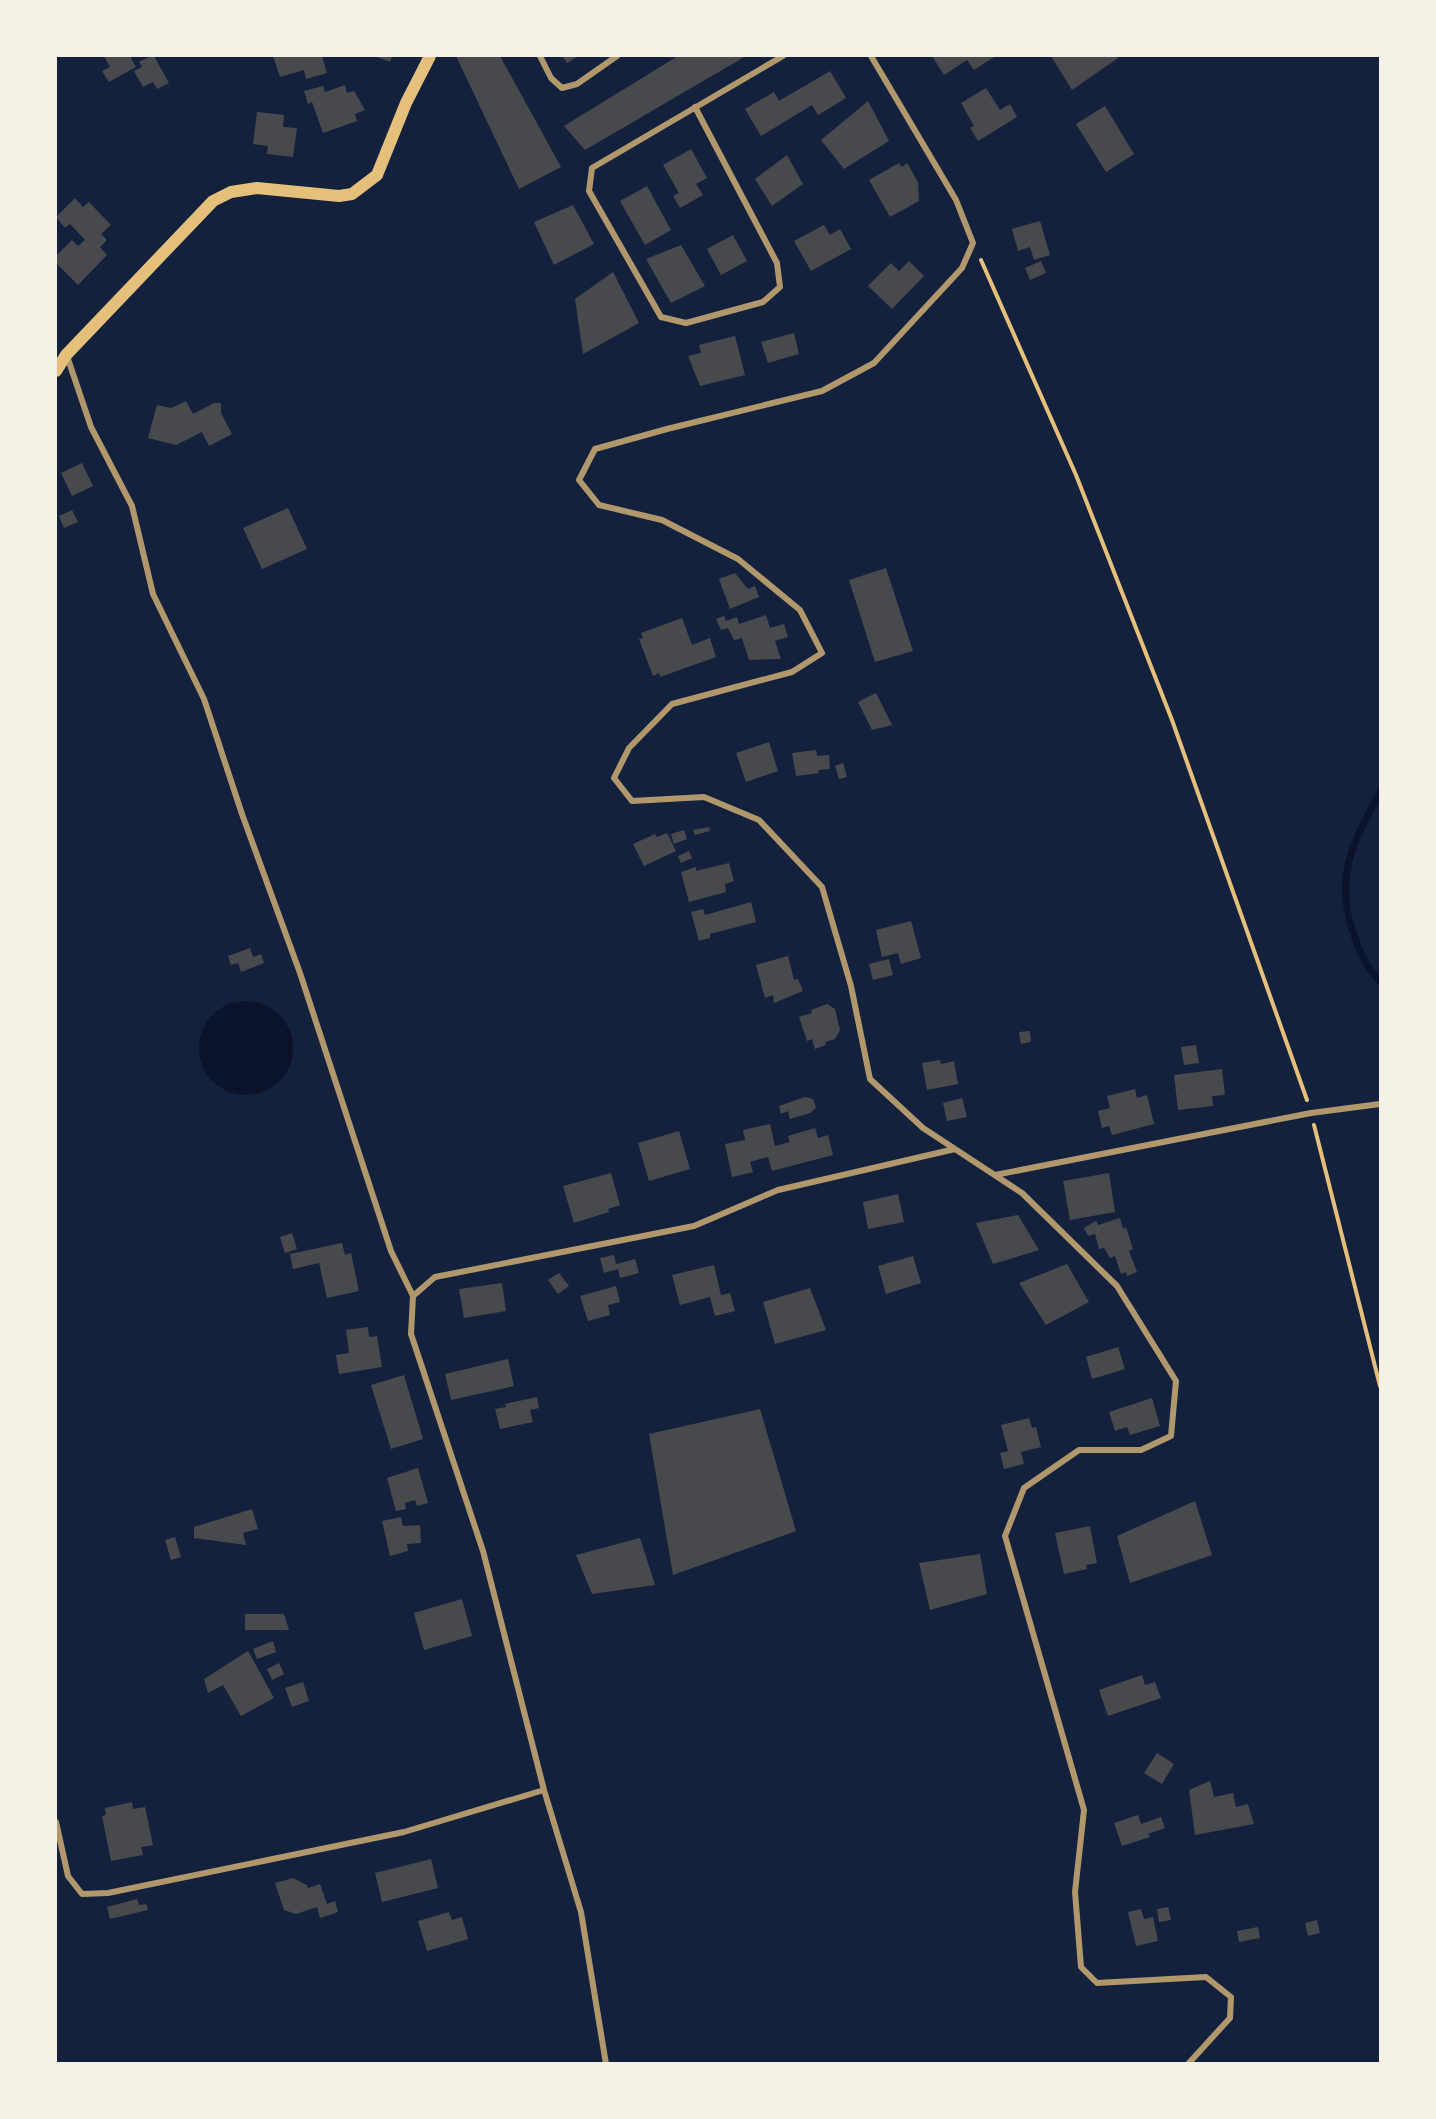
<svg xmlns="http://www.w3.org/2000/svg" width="1436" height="2119" viewBox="0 0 1436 2119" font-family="Manrope,sans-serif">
  <rect width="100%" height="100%" fill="#14213d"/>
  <!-- water -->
  <path fill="#0b132b" d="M199 1048a47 47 0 1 1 94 0a47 47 0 1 1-94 0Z"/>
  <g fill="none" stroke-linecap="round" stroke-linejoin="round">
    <!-- stream -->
    <path stroke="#0b132b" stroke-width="7" d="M 1380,793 C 1352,843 1333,879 1355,938 C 1361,956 1367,967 1380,981"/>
  </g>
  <!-- building -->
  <path fill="#48494c" d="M 104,56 L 130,56 L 136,67 L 109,82 L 102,71 L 110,67 Z
    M 151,56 L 154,56 L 169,83 L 157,89 L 153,82 L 143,87 L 134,71 L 142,67 L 139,62 Z
    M 273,56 L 322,56 L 327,73 L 306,79 L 304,70 L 280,77 Z
    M 375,56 L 392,56 L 390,62 Z
    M 456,56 L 500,56 L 561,167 L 519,189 Z
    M 562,56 L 578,56 L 567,63 Z
    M 678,56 L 746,56 L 585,150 L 564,126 Z
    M 932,56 L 993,56 L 994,57 L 974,70 L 967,60 L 944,75 Z
    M 1051,56 L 1117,56 L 1118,58 L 1072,90 Z
    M 830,71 L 846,98 L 818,115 L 812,105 L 761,136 L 745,109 L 774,92 L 779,101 Z
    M 345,85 L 347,93 L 354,91 L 365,110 L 355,114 L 357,121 L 323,133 L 312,102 L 308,104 L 304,91 L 323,86 L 325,92 Z
    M 986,88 L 1000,110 L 1010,104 L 1017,117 L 978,141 L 970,128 L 974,126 L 961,103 Z
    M 868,101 L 889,141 L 844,169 L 821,140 Z
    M 1105,106 L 1134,154 L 1106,172 L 1076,124 Z
    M 257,112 L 284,115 L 283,127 L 297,128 L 293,157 L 267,154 L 268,146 L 253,144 Z
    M 691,149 L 707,178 L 696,184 L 703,195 L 680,208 L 673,196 L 679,193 L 663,165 Z
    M 787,155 L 803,184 L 772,206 L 755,179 Z
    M 899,163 L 902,167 L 907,163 L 918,182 L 919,201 L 890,217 L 869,180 Z
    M 647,186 L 671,230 L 645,245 L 620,201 Z
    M 75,198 L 83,207 L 89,202 L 111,225 L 101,234 L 107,240 L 100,247 L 107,255 L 78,285 L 56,263 L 56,256 L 72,240 L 78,246 L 85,240 L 70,224 L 65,228 L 56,217 Z
    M 573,205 L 594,244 L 554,265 L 534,222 Z
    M 1040,221 L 1050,255 L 1034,260 L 1030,247 L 1018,251 L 1012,229 Z
    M 824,225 L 830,235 L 840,229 L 851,249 L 811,271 L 794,241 Z
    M 733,235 L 747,261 L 721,275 L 707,249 Z
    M 681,245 L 705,286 L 671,303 L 646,259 Z
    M 909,261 L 924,276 L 892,309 L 868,286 L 891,263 L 899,271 Z
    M 1041,261 L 1046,273 L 1030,280 L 1025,268 Z
    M 613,272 L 639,323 L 583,354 L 575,299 Z
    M 794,333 L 799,354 L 768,363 L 761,342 Z
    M 735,336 L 745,375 L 700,386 L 688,356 L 701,353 L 699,345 Z
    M 186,401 L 193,414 L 214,403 L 221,403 L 221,413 L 232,434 L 209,446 L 202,432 L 176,445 L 148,438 L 157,405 L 171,408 Z
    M 82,463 L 93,486 L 72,496 L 61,473 Z
    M 288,508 L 307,549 L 262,569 L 243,528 Z
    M 72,510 L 78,522 L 64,528 L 59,516 Z
    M 886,568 L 913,651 L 875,662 L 849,580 Z
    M 735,573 L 748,589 L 755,586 L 759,597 L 730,609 L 719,579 Z
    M 766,615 L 770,628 L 784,624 L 788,637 L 775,641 L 781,659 L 749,660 L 742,638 L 734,640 L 728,628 L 721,630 L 716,619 L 724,616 L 726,621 L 737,617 L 739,624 Z
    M 682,618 L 692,645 L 710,638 L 716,657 L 660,677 L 659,673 L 653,676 L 639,639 L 643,638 L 641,633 Z
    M 876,693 L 892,725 L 872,730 L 858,702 Z
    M 769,742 L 778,771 L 746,782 L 736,753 Z
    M 816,750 L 817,756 L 829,755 L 830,769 L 818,770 L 819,773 L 796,776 L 792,753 Z
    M 843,763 L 847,777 L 839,779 L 835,766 Z
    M 709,827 L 710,831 L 695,835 L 693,830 Z
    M 684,830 L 687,839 L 674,844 L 671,834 Z
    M 667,833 L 676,851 L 644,866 L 633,844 L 655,834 L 657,837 Z
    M 689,851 L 692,858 L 681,863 L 678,856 Z
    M 729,863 L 734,881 L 725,884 L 726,892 L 689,902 L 681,872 L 696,867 L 696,871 Z
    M 751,902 L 756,922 L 710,934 L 710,938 L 699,941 L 691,912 L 703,909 L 705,915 Z
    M 911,921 L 921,958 L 901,964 L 898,953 L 882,957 L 876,930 Z
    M 250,948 L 253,957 L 261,954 L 264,963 L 241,972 L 238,963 L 231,965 L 228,956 Z
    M 788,956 L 794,980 L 798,979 L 803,991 L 774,1003 L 773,995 L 765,998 L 756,965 Z
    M 889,959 L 893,975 L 873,980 L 869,964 Z
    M 827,1004 L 835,1009 L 840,1030 L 835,1039 L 825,1042 L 826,1045 L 815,1049 L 812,1039 L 807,1041 L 799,1017 L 812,1013 L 811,1010 Z
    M 1030,1031 L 1031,1042 L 1021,1044 L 1019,1032 Z
    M 1196,1045 L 1199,1063 L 1184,1065 L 1181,1047 Z
    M 940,1060 L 941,1064 L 954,1061 L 958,1084 L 927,1090 L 922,1063 Z
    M 1222,1069 L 1225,1095 L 1212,1096 L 1213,1106 L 1178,1110 L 1174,1075 Z
    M 1135,1089 L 1137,1098 L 1147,1095 L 1154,1124 L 1112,1135 L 1109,1126 L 1102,1128 L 1098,1111 L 1110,1108 L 1107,1096 Z
    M 805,1097 L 813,1099 L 816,1108 L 810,1113 L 790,1119 L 788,1111 L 781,1114 L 779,1106 Z
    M 962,1098 L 967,1117 L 947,1121 L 943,1103 Z
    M 770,1124 L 775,1146 L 790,1142 L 788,1136 L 815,1128 L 818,1138 L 828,1135 L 833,1155 L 772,1171 L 768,1157 L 750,1162 L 753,1172 L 732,1177 L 725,1144 L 745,1140 L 743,1130 Z
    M 679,1131 L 690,1169 L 649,1181 L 638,1143 Z
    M 611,1173 L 620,1205 L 608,1209 L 609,1212 L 574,1223 L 563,1186 Z
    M 1109,1173 L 1115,1212 L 1070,1220 L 1063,1181 Z
    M 898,1194 L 904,1222 L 868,1229 L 863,1202 Z
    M 1018,1215 L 1039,1250 L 993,1264 L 976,1223 Z
    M 1120,1218 L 1123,1229 L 1126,1227 L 1133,1249 L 1129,1251 L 1137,1272 L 1127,1276 L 1126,1272 L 1121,1274 L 1115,1256 L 1110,1258 L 1104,1248 L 1099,1249 L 1095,1234 L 1088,1236 L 1084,1228 L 1096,1221 L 1098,1225 Z
    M 292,1233 L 297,1249 L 285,1253 L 280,1237 Z
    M 342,1243 L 345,1255 L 351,1253 L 359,1291 L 327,1298 L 319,1263 L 293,1269 L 290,1254 Z
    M 614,1255 L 616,1264 L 635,1259 L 639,1273 L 620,1278 L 618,1269 L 604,1273 L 600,1258 Z
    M 913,1256 L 921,1283 L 886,1294 L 878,1266 Z
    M 1067,1264 L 1089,1302 L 1046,1325 L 1019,1283 Z
    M 714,1265 L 721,1295 L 730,1293 L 735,1311 L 715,1316 L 710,1297 L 680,1305 L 672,1275 Z
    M 559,1273 L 569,1286 L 558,1294 L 548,1280 Z
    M 502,1283 L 506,1311 L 464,1318 L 459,1289 Z
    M 616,1286 L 620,1302 L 608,1305 L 610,1315 L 588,1321 L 580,1296 Z
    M 810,1288 L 826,1330 L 775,1344 L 763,1302 Z
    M 368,1327 L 369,1337 L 377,1336 L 382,1367 L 339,1374 L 336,1355 L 349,1353 L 346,1330 Z
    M 1118,1347 L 1125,1369 L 1092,1379 L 1086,1357 Z
    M 508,1359 L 514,1386 L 451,1400 L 445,1374 Z
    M 404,1375 L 423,1439 L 391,1449 L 371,1385 Z
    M 537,1397 L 539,1408 L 530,1410 L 533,1422 L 500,1429 L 495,1409 L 506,1407 L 505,1404 Z
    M 1152,1398 L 1160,1426 L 1130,1435 L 1127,1427 L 1115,1431 L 1109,1412 Z
    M 760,1409 L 796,1531 L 673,1575 L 649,1434 Z
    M 1029,1418 L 1032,1428 L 1036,1427 L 1041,1447 L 1021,1452 L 1024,1464 L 1004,1469 L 1000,1453 L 1008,1451 L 1001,1425 Z
    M 418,1468 L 428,1503 L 417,1506 L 415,1500 L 405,1503 L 406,1509 L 396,1511 L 387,1478 Z
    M 1195,1501 L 1212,1555 L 1130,1583 L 1117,1536 Z
    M 252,1509 L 258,1529 L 243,1533 L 246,1545 L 194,1538 L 194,1527 Z
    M 401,1517 L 403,1526 L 420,1525 L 421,1543 L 407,1544 L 408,1551 L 390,1556 L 382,1521 Z
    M 1090,1526 L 1097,1563 L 1086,1565 L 1087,1569 L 1064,1574 L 1055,1533 Z
    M 175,1537 L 181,1557 L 171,1560 L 165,1540 Z
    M 640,1538 L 655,1585 L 592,1594 L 576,1555 Z
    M 980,1554 L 987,1594 L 930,1610 L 919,1563 Z
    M 462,1599 L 472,1636 L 424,1650 L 414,1613 Z
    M 245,1614 L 284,1614 L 289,1630 L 245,1630 Z
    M 273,1641 L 276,1652 L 257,1659 L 253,1649 Z
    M 248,1651 L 274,1698 L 241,1716 L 223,1685 L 208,1693 L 204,1679 Z
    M 279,1663 L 284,1674 L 272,1680 L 267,1669 Z
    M 1142,1675 L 1145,1685 L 1155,1682 L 1161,1698 L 1108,1716 L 1099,1690 Z
    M 303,1682 L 309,1701 L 292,1707 L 285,1688 Z
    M 1157,1753 L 1174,1764 L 1162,1784 L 1144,1773 Z
    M 1210,1781 L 1214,1797 L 1233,1793 L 1236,1807 L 1248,1804 L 1254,1824 L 1195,1835 L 1189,1790 Z
    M 132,1802 L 133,1809 L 145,1807 L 153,1845 L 141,1847 L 143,1855 L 111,1861 L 102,1816 L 106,1815 L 105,1808 Z
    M 1138,1815 L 1141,1824 L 1161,1817 L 1165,1828 L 1148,1834 L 1150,1837 L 1122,1846 L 1114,1823 Z
    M 431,1859 L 438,1888 L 382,1902 L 375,1873 Z
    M 293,1878 L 307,1885 L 308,1888 L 320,1884 L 327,1904 L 335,1901 L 338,1912 L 320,1918 L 317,1907 L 296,1914 L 284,1910 L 275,1883 Z
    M 137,1899 L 139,1905 L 146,1904 L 148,1910 L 110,1919 L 107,1907 Z
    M 1168,1907 L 1171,1920 L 1159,1922 L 1157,1909 Z
    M 1141,1909 L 1144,1919 L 1153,1917 L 1158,1941 L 1136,1946 L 1128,1912 Z
    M 449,1912 L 452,1920 L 462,1917 L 468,1939 L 427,1951 L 418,1921 Z
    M 1317,1920 L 1320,1933 L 1308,1936 L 1305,1923 Z
    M 1258,1927 L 1260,1938 L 1239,1942 L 1237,1931 Z"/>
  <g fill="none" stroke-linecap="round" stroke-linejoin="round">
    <!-- path -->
    <path stroke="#e5c07b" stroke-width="4" d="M 981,260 L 1076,475 L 1172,720 L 1307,1100
      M 1314,1125 L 1380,1386"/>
    <!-- minor -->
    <path stroke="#b1986c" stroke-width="6" d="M 540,56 L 551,78 L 562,88 L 577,84 L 617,56
      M 871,56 L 956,200 L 973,243 L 962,268 L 874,363 L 822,391 L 667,429 L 595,449 L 579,480 L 599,505 L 662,520 L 738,559 L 800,610 L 822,653 L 792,672 L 672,704 L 629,748 L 614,778 L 632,801 L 704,797 L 759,820 L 822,887 L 851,986 L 870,1079 L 923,1128 L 1022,1193 L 1117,1286 L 1176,1381 L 1171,1436 L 1141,1450 L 1079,1450 L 1024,1488 L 1005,1536 L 1084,1810 L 1075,1892 L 1081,1967 L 1097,1983 L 1206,1977 L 1231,1997 L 1230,2018 L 1188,2064
      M 695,107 L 777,263 L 780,287 L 763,302 L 686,323 L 661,317 L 589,191 L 592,168 L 783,56
      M 67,356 L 91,427 L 132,506 L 153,594 L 204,699 L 242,814 L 300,973 L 391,1251 L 413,1296
      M 995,1175 L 1311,1113 L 1380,1104
      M 56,1822 L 68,1876 L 82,1894 L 108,1893 L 404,1832 L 544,1790
      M 606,2064 L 581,1912 L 544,1790 L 483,1551 L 411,1334 L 413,1296 L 435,1277 L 694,1226 L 778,1190 L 955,1149"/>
    <!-- secondary -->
    <path stroke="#e5c07b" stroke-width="12" d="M 56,371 L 66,355 L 213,201 L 231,192 L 257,188 L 339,196 L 352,194 L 377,175 L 406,103 L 430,56"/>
  </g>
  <!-- border -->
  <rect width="1436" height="2119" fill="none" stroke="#f6f1e7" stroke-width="114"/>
</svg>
